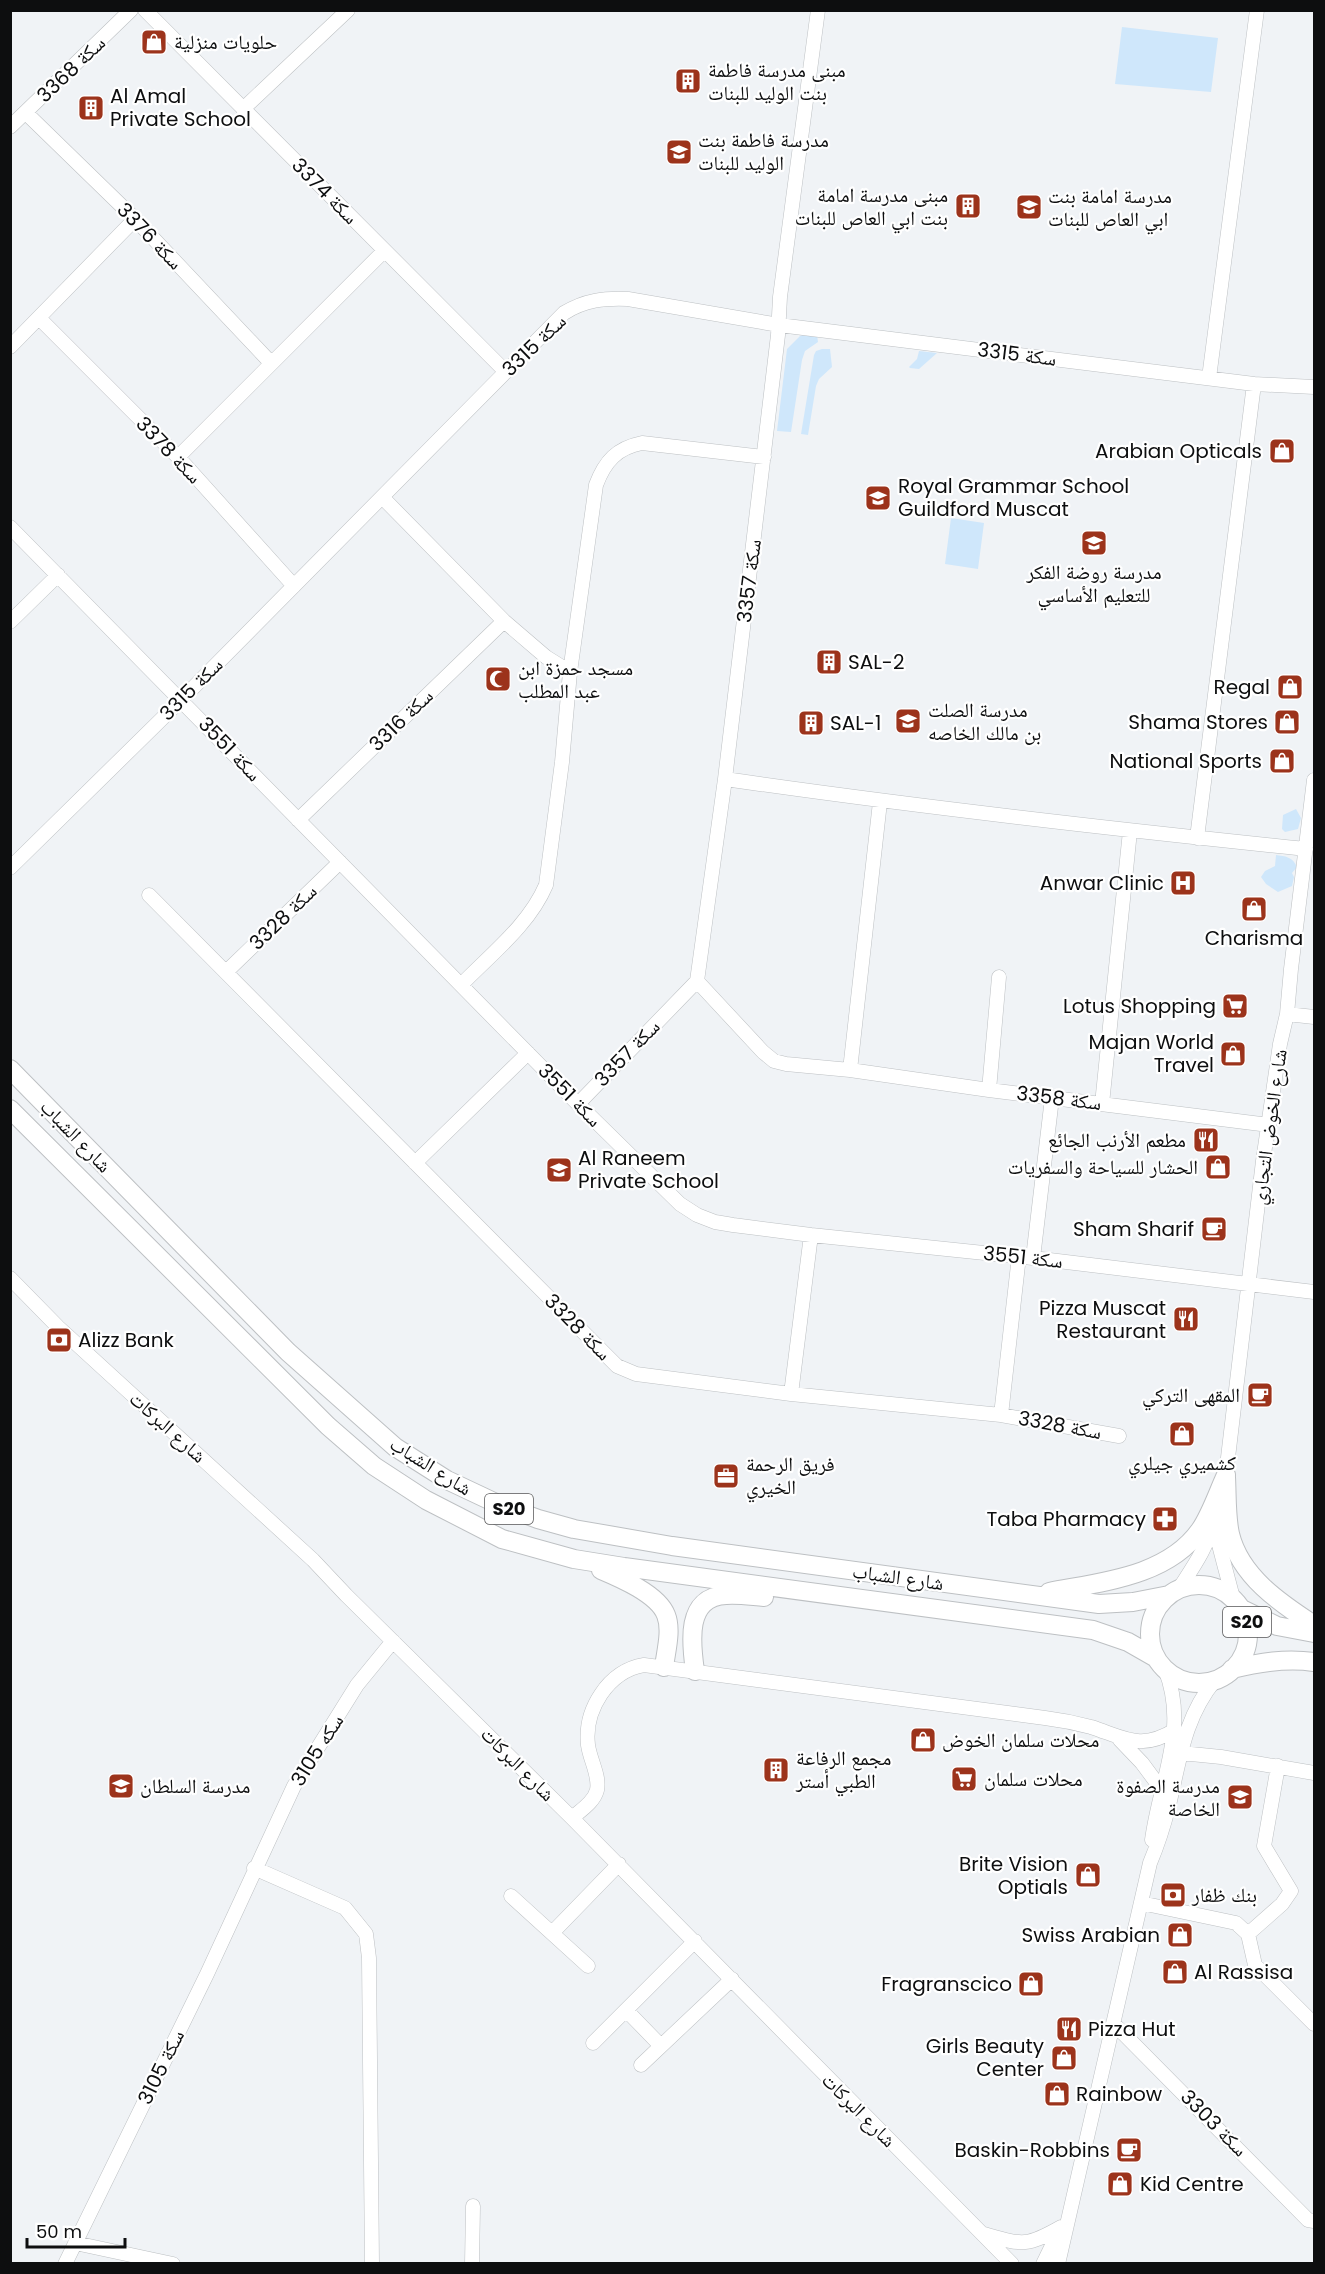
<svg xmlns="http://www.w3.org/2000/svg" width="1325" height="2274" viewBox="0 0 1325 2274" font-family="Poppins,'Noto Naskh Arabic',sans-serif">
  <rect width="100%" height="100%" fill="#f0f3f6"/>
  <!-- green -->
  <path fill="#cfe7fb" d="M 1122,27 L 1218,38 L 1211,92 L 1115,84 Z
    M 806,334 L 817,335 L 818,342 L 805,351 L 802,360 L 791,432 L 777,431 L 787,349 L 800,336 Z
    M 822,349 L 830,349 L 832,367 L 819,379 L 816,386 L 808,435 L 801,434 L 814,355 L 816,351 Z
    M 919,351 L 937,353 L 919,369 L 910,368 L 909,367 L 917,359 Z
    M 951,518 L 984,523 L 978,569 L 945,564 Z
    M 1296,809 L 1301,818 L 1298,829 L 1285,832 L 1282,829 L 1283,815 Z
    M 1276,855 C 1285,856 1293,857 1297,867 L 1292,873 L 1294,877 L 1292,886 L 1278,892 L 1266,884 L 1261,877 L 1265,871 L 1275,866 Z"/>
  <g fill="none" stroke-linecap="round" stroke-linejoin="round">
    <defs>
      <path id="minor" d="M 145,10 L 506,372
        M 243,109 L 348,10
        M 26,113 L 135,219 L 271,363
        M 10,127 L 131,10
        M 39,318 L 178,457 L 294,586
        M 10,347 L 135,219
        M 1209,378 L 1257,10
        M 178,457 L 384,251
        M 382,497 L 504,621 L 546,657 L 570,672
        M 10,527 L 578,1104 L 680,1204 L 697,1215 L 715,1222 L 733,1225 L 811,1235 L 1033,1258 L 1314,1292
        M 10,622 L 58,575
        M 725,779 C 918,807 1112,829 1306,849
        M 298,820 L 504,621
        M 1197,838 L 1254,384
        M 10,868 L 181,700 L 564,313 C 585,300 604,298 628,299 L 779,325 L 1254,384 L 1314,387
        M 149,895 L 603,1352 L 617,1366 L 636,1374 L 791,1394 L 1001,1415 L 1119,1436
        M 226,972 L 340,862
        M 697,981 L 763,1052 L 774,1061 L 786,1064 L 850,1070 L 989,1090 L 1269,1125
        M 461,985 C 491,954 529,925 546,885 L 562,762 L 570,672 L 596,485 C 605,461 617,448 642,443 L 764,457
        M 1287,1014 L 1314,1017
        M 850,1070 L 880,802
        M 989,1090 L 999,977
        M 578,1104 L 697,981 L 725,779 L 778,335 L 780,297 L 818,10
        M 1102,1104 L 1130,831
        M 415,1163 L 528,1053
        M 1033,1258 L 1052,1098
        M 10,1278 L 58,1327 L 313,1560 L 346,1595 L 572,1818 L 1012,2264
        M 791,1394 L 811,1235
        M 1001,1415 L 1019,1256
        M 1225,1483 L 1263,1161 L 1280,1044 L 1287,1014 L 1291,969 L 1314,780
        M 1222,1511 L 1218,1541 L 1233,1598
        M 1179,1589 C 1193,1567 1207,1548 1213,1523
        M 1120,1740 L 1142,1763 L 1162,1790
        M 1181,1753 L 1221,1757 L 1314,1773
        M 572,1818 C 581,1810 594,1802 597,1790 C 600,1776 590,1760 588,1745 C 584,1710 608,1671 644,1665 L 1045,1718 C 1061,1720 1076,1723 1091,1727 C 1125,1738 1141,1751 1175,1730
        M 1152,1840 C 1160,1779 1189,1729 1165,1669
        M 254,1868 L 345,1908 L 366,1934 L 369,1958 L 372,2264
        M 511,1896 L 588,1966
        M 1141,1903 L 1236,1923 L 1248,1934 L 1255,1965 L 1314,2024
        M 552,1933 L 619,1864
        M 1248,1934 L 1282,1904 L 1291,1891 L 1264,1846 L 1278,1766
        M 626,2010 L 661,2046
        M 1113,2023 L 1308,2220 L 1314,2221
        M 593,2043 L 695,1941
        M 641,2065 L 732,1979
        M 984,2234 C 1023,2245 1026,2247 1061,2227
        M 75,2243 L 173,2264
        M 65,2264 L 207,1974 L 294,1786 L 357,1685 L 393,1641
        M 472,2264 L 473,2206
        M 1043,2264 L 1061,2227
        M 1058,2264 L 1150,1863 C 1158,1844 1164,1825 1169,1805 C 1180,1759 1184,1718 1215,1680"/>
      <path id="major" d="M 10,1069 L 288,1352 L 395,1447 L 447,1480 L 500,1505 L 538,1519 L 574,1529 L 672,1546 L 1099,1604 L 1133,1602 L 1169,1595
        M 10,1109 L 328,1426 L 374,1466 L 426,1500 L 502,1539 L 574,1559 L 624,1567 L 1093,1630 L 1128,1642 L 1156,1658
        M 1226,1477 C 1227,1495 1226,1516 1230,1534 C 1240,1576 1280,1603 1314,1625
        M 601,1570 C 620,1578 658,1594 666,1615 C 672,1630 666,1651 664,1667
        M1150 1634a49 49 0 1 1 98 0a49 49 0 1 1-98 0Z
        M 1049,1592 C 1100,1582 1167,1577 1200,1530 C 1211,1514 1218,1492 1226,1475
        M 1242,1609 L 1277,1626 L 1314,1633
        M 1232,1669 C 1260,1662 1286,1658 1314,1662
        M 695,1671 C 691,1643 685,1597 726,1595 C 738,1594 751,1596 764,1597"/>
    </defs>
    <!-- minor casing -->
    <use href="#minor" stroke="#bdc0c3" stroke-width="15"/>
    <!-- major casing -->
    <use href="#major" stroke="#bdc0c3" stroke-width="20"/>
    <!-- minor -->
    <use href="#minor" stroke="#fff" stroke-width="14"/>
    <!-- major -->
    <use href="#major" stroke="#fff" stroke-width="18"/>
  </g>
  <!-- icons -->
  <defs>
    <symbol id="shop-square" viewBox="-11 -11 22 22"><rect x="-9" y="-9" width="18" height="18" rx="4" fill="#9c331b" stroke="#fff"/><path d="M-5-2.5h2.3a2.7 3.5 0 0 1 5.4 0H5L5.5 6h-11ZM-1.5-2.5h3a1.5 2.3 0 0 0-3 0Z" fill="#fff"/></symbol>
    <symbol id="building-square" viewBox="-11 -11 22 22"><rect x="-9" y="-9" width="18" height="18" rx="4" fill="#9c331b" stroke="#fff"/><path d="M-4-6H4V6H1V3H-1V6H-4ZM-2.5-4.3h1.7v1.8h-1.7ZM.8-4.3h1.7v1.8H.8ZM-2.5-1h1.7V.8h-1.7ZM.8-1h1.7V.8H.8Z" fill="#fff"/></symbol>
    <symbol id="school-square" viewBox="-11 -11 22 22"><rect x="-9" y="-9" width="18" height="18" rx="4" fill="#9c331b" stroke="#fff"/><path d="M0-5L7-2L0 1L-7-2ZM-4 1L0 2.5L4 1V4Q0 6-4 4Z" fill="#fff"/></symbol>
    <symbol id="mosque-square" viewBox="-11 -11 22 22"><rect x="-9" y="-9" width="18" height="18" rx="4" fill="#9c331b" stroke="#fff"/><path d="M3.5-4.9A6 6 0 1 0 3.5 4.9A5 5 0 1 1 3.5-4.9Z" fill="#fff"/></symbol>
    <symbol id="hospital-square" viewBox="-11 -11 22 22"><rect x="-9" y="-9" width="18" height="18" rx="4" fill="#9c331b" stroke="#fff"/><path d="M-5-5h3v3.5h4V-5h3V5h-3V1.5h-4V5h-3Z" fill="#fff"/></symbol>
    <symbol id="supermarket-square" viewBox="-11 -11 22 22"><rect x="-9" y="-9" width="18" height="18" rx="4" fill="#9c331b" stroke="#fff"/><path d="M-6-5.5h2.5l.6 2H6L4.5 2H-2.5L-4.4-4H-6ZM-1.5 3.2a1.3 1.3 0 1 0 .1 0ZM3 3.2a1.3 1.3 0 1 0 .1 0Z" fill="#fff"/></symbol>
    <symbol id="restaurant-square" viewBox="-11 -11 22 22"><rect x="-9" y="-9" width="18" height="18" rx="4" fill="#9c331b" stroke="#fff"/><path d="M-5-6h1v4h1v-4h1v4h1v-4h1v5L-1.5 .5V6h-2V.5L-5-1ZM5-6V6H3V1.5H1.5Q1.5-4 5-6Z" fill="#fff"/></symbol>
    <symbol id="cafe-square" viewBox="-11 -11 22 22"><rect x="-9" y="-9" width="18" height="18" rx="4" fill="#9c331b" stroke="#fff"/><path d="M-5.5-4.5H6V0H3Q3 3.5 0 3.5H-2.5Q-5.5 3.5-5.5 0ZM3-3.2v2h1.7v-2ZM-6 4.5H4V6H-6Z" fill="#fff"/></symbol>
    <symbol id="bank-square" viewBox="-11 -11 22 22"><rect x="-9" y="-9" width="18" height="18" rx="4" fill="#9c331b" stroke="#fff"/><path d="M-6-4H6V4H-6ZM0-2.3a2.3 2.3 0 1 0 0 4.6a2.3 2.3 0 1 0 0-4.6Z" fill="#fff"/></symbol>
    <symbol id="office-square" viewBox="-11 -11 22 22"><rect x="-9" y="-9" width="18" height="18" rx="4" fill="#9c331b" stroke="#fff"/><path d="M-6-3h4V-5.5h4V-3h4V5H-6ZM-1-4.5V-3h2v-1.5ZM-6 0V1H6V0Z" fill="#fff"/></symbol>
    <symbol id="pharmacy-square" viewBox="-11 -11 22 22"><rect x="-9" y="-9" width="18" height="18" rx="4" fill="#9c331b" stroke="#fff"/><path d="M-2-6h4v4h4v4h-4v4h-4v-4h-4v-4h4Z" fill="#fff"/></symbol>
  </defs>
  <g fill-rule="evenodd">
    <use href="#shop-square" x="139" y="27" width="30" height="30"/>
    <use href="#building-square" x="673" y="66" width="30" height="30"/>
    <use href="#building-square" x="76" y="93" width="30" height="30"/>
    <use href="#school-square" x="664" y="137" width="30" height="30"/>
    <use href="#building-square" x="953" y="191" width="30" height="30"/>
    <use href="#school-square" x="1014" y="192" width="30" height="30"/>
    <use href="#shop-square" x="1267" y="436" width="30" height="30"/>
    <use href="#school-square" x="863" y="483" width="30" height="30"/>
    <use href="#school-square" x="1079" y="528" width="30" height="30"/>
    <use href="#building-square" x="814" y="647" width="30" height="30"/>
    <use href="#mosque-square" x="483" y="664" width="30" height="30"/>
    <use href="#shop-square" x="1275" y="672" width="30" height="30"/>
    <use href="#school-square" x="893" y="706" width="30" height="30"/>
    <use href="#shop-square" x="1272" y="707" width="30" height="30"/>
    <use href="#building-square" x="796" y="708" width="30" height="30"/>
    <use href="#shop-square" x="1267" y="746" width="30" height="30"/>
    <use href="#hospital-square" x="1168" y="868" width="30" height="30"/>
    <use href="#shop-square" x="1239" y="894" width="30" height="30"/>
    <use href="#supermarket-square" x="1220" y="991" width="30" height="30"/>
    <use href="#shop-square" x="1218" y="1039" width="30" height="30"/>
    <use href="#restaurant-square" x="1191" y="1125" width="30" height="30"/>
    <use href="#shop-square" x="1203" y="1152" width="30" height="30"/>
    <use href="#school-square" x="544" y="1155" width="30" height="30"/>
    <use href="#cafe-square" x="1199" y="1214" width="30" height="30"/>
    <use href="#restaurant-square" x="1171" y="1304" width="30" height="30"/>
    <use href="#bank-square" x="44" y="1325" width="30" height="30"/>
    <use href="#cafe-square" x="1245" y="1380" width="30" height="30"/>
    <use href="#shop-square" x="1167" y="1419" width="30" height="30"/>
    <use href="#office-square" x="711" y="1461" width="30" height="30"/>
    <use href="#pharmacy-square" x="1150" y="1504" width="30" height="30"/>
    <use href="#shop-square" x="908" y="1725" width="30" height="30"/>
    <use href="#building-square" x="761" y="1755" width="30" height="30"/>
    <use href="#supermarket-square" x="949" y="1764" width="30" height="30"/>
    <use href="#school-square" x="106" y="1771" width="30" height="30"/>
    <use href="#school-square" x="1225" y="1782" width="30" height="30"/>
    <use href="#shop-square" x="1073" y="1860" width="30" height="30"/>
    <use href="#bank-square" x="1158" y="1880" width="30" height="30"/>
    <use href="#shop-square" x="1165" y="1920" width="30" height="30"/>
    <use href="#shop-square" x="1160" y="1957" width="30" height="30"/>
    <use href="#shop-square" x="1016" y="1969" width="30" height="30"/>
    <use href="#restaurant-square" x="1054" y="2014" width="30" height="30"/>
    <use href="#shop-square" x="1049" y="2043" width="30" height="30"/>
    <use href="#shop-square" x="1042" y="2079" width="30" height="30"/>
    <use href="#cafe-square" x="1114" y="2135" width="30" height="30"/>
    <use href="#shop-square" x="1105" y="2169" width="30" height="30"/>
  </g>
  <g text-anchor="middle" stroke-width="4.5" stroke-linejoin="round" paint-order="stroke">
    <!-- shield labels -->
    <g fill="#fff" stroke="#565657" stroke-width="1.5">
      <rect x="485" y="1494" width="48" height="30" rx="4.5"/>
      <rect x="1223" y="1607" width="48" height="30" rx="4.5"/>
    </g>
    <g font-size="18" font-weight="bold" fill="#0d0e0f">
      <text x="509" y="1515">S20</text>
      <text x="1247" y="1628">S20</text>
    </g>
    <!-- poi labels -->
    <g font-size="20" fill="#0d0e0f" stroke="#fff" text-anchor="start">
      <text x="174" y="49">حلويات منزلية</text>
      <text x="708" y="77">مبنى مدرسة فاطمة<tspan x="708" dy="23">بنت الوليد للبنات</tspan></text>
      <text x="110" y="103">Al Amal<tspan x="110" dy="23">Private School</tspan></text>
      <text x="698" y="147">مدرسة فاطمة بنت<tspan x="698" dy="23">الوليد للبنات</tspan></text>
      <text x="948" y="202" text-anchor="end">مبنى مدرسة امامة<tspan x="948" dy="23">بنت ابي العاص للبنات</tspan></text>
      <text x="1048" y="203">مدرسة امامة بنت<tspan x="1048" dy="23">ابي العاص للبنات</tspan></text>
      <text x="1262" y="458" text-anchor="end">Arabian Opticals</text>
      <text x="898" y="493">Royal Grammar School<tspan x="898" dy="23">Guildford Muscat</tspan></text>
      <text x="1094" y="579" text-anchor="middle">مدرسة روضة الفكر<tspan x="1094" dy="23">للتعليم الأساسي</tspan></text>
      <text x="848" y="669">SAL-2</text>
      <text x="518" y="675">مسجد حمزة ابن<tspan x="518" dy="23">عبد المطلب</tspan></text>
      <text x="1270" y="694" text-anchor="end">Regal</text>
      <text x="928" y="717">مدرسة الصلت<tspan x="928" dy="23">بن مالك الخاصه</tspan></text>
      <text x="1268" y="729" text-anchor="end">Shama Stores</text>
      <text x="830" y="730">SAL-1</text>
      <text x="1262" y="768" text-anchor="end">National Sports</text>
      <text x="1164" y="890" text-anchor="end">Anwar Clinic</text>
      <text x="1254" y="945" text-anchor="middle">Charisma</text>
      <text x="1216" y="1013" text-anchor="end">Lotus Shopping</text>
      <text x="1214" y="1049" text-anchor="end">Majan World<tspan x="1214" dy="23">Travel</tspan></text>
      <text x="1186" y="1147" text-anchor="end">مطعم الأرنب الجائع</text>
      <text x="578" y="1165">Al Raneem<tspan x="578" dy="23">Private School</tspan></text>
      <text x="1198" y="1174" text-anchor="end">الحشار للسياحة والسفريات</text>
      <text x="1194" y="1236" text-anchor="end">Sham Sharif</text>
      <text x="1166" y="1315" text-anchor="end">Pizza Muscat<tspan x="1166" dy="23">Restaurant</tspan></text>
      <text x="78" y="1347">Alizz Bank</text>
      <text x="1240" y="1402" text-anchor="end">المقهى التركي</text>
      <text x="1182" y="1470" text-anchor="middle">كشميري جيلري</text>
      <text x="746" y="1471">فريق الرحمة<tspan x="746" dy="23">الخيري</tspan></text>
      <text x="1146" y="1526" text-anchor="end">Taba Pharmacy</text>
      <text x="942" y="1747">محلات سلمان الخوض</text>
      <text x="796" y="1765">مجمع الرفاعة<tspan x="796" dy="23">الطبي أستر</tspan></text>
      <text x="984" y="1786">محلات سلمان</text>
      <text x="140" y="1793">مدرسة السلطان</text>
      <text x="1220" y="1793" text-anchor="end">مدرسة الصفوة<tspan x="1220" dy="23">الخاصة</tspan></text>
      <text x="1068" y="1871" text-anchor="end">Brite Vision<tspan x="1068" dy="23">Optials</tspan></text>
      <text x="1192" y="1902">بنك ظفار</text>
      <text x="1160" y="1942" text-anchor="end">Swiss Arabian</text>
      <text x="1194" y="1979">Al Rassisa</text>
      <text x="1012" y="1991" text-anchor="end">Fragranscico</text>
      <text x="1088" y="2036">Pizza Hut</text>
      <text x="1044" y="2053" text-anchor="end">Girls Beauty<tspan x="1044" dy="23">Center</tspan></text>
      <text x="1076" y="2101">Rainbow</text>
      <text x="1110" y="2157" text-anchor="end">Baskin-Robbins</text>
      <text x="1140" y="2191">Kid Centre</text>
    </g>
    <!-- street labels -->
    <g font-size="20" fill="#0d0e0f" stroke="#fff">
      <text transform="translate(71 69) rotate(-44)" y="7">سكة 3368</text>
      <text transform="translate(325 191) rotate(45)" y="7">سكة 3374</text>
      <text transform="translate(150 236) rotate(46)" y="7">سكة 3376</text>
      <text transform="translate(534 345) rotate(-44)" y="7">سكة 3315</text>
      <text transform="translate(1017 354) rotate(7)" y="7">سكة 3315</text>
      <text transform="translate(169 450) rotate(46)" y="7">سكة 3378</text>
      <text transform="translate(749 581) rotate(-83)" y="7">سكة 3357</text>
      <text transform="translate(191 689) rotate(-45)" y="7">سكة 3315</text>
      <text transform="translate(401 720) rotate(-44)" y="7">سكة 3316</text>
      <text transform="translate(230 749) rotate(46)" y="7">سكة 3551</text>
      <text transform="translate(283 917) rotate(-44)" y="7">سكة 3328</text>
      <text transform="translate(627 1053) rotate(-46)" y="7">سكة 3357</text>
      <text transform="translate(570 1095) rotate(45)" y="7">سكة 3551</text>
      <text transform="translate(1059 1098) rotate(7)" y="7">سكة 3358</text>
      <text transform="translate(1269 1127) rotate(-82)" y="7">شارع الخوض التجاري</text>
      <text transform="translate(76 1136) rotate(46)" y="7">شارع الشباب</text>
      <text transform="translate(1023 1257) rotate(6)" y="7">سكة 3551</text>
      <text transform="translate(578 1327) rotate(45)" y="7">سكة 3328</text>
      <text transform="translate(1060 1425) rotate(10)" y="7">سكة 3328</text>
      <text transform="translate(168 1427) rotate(42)" y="7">شارع البركات</text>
      <text transform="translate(431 1466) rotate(32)" y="7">شارع الشباب</text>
      <text transform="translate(898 1577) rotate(8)" y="7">شارع الشباب</text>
      <text transform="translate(317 1750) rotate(-58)" y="7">سكه 3105</text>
      <text transform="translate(518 1764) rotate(45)" y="7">شارع البركات</text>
      <text transform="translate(161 2067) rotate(-64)" y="7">سكة 3105</text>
      <text transform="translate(859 2110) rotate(45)" y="7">شارع البركات</text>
      <text transform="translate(1214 2123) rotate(45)" y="7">سكة 3303</text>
    </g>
  </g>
  <!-- border -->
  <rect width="1325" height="2274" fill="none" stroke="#0d0e0f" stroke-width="24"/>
  <!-- scale -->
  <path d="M27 2238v9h98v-9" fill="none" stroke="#0d0e0f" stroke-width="3"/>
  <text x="36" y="2238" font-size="18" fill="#0d0e0f" stroke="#ffffff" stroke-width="4.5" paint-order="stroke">50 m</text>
</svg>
